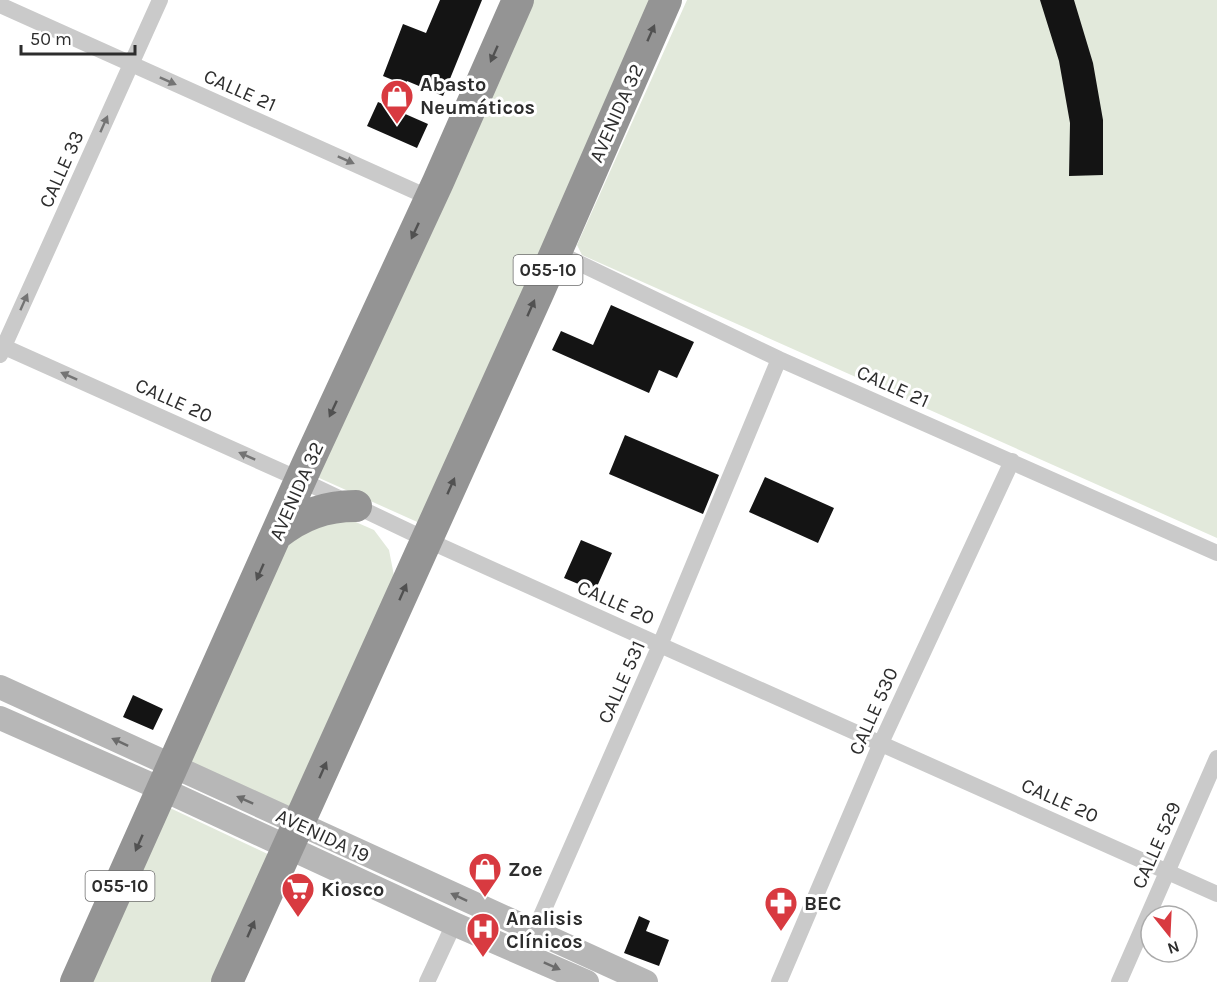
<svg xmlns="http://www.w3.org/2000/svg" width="1217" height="982" viewBox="0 0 1217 982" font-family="Karla,sans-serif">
  <rect width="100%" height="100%" fill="#fff"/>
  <!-- green -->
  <path fill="#e2e9db" d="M 530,0 L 658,0 L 424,525 L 317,477 Z
    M 687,0 L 1217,0 L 1217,538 L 582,255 L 577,245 Z
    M 342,516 L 374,530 L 389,550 L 396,586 L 293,812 L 187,766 L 290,536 Z
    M 170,808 L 274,857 L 218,982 L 89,982 Z"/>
  <!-- building -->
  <path fill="#141414" d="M 440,0 L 482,0 L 443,96 L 407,81 L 405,85 L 383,76 L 403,24 L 426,33 Z
    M 1040,0 L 1074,0 L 1093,63 L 1103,120 L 1103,175 L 1069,176 L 1070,123 L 1059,61 Z
    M 378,102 L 428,124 L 417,148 L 367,126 Z
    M 611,305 L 694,342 L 677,378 L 659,370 L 649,393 L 552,350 L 561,331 L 593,345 Z
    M 625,435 L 719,475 L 703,514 L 609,474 Z
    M 765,477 L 834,508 L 818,543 L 749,512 Z
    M 581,540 L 612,553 L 595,591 L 564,578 Z
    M 133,695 L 163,709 L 153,730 L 123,717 Z
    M 639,916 L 650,921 L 646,931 L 669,940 L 659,966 L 624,953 Z"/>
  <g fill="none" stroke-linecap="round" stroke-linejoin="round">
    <!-- street -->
    <path stroke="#cacaca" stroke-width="16" d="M 0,5 L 430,198
      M 556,252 L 779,359 L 1217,553
      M 0,345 L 301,480 L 427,540 L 660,645 L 1217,894
      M 0,355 L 160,0
      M 522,953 L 534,932 L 660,645 L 779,359
      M 427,982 L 454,924
      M 779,982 L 881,743 L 1012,461
      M 1119,982 L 1217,758"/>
    <!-- secondary -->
    <path stroke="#b7b7b7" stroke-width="24" d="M 0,687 L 646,982
      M 0,718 L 175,795 L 454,924 L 587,982"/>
    <!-- highway -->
    <path stroke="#949494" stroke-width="32" d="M 277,534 C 301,515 325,506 356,506
      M 76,982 L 307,465 L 438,182 L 518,0
      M 227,982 L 539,291 L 666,0"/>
  </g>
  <!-- one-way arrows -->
  <defs><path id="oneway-solid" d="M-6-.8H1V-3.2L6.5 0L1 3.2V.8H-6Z" transform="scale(1.5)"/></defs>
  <g fill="#515151">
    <use href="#oneway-solid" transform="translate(651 33) rotate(-66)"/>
    <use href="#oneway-solid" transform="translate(494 54) rotate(114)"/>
    <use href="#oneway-solid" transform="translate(415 231) rotate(115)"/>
    <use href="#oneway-solid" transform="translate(531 308) rotate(-66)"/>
    <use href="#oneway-solid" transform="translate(333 409) rotate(115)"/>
    <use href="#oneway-solid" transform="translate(451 486) rotate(-66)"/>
    <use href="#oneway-solid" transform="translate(260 572) rotate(114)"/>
    <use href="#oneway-solid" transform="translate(403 592) rotate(-66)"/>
    <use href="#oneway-solid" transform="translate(323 770) rotate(-66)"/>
    <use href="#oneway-solid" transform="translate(139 843) rotate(114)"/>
    <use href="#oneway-solid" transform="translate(251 929) rotate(-66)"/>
  </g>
  <g fill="#747474">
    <use href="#oneway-solid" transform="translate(168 81) rotate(24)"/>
    <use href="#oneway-solid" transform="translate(104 124) rotate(-66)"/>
    <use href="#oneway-solid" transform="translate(346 160) rotate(24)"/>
    <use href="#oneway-solid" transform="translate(24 302) rotate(-66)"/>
    <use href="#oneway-solid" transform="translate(69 376) rotate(-156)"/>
    <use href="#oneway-solid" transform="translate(247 456) rotate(-156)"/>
  </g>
  <g fill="#6b6b6b">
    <use href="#oneway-solid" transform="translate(120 742) rotate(-155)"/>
    <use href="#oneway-solid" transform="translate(245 800) rotate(-156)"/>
    <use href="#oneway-solid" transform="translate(459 897) rotate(-155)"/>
    <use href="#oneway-solid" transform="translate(552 966) rotate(24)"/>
  </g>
  <!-- icons -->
  <defs>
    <symbol id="shop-pin" viewBox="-11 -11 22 30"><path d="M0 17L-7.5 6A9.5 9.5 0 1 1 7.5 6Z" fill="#d83a40" stroke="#fff"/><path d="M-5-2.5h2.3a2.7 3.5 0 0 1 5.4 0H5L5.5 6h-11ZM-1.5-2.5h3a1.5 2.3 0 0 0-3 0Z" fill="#fff"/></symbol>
    <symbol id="supermarket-pin" viewBox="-11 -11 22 30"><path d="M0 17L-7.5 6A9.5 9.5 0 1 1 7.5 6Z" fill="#d83a40" stroke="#fff"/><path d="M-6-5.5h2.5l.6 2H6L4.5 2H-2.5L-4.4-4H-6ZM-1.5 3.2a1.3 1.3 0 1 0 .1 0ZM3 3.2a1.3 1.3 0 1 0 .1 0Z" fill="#fff"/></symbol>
    <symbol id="pharmacy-pin" viewBox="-11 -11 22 30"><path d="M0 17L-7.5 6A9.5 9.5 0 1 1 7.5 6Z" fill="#d83a40" stroke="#fff"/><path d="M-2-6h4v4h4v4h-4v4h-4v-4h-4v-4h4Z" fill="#fff"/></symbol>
    <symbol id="hospital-pin" viewBox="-11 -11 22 30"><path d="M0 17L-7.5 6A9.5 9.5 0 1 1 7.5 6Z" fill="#d83a40" stroke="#fff"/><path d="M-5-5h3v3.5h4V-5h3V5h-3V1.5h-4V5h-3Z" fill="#fff"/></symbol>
  </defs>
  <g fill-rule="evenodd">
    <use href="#shop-pin" x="378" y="77" width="38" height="52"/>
    <use href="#shop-pin" x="466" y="850" width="38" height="52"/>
    <use href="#supermarket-pin" x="279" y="870" width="38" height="52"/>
    <use href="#pharmacy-pin" x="762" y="884" width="38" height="52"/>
    <use href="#hospital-pin" x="464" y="910" width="38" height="52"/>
  </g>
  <g text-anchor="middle" stroke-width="6" stroke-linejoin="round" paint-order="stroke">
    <!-- shield labels -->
    <g fill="#fff" stroke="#6c6c6c" stroke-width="1.5">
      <rect x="513.5" y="255" width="69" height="30" rx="4.5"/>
      <rect x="85.5" y="871" width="69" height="30" rx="4.5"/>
    </g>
    <g font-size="18" font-weight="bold" fill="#2d2d2d">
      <text x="548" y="276">055-10</text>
      <text x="120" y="892">055-10</text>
    </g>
    <!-- poi labels -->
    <g font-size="20" font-weight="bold" fill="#2d2d2d" stroke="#fff" text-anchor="start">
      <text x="420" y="91">Abasto<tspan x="420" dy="23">Neumáticos</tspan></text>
      <text x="508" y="876">Zoe</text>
      <text x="321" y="896">Kiosco</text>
      <text x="804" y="910">BEC</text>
      <text x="506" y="925">Analisis<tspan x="506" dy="23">Clínicos</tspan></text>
    </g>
    <!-- street labels -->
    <g font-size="20" fill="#2d2d2d" stroke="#fff">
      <text transform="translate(240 90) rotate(24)" y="7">CALLE 21</text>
      <text transform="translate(616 113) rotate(-66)" y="7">AVENIDA 32</text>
      <text transform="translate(61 169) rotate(-66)" y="7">CALLE 33</text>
      <text transform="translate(893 386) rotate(24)" y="7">CALLE 21</text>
      <text transform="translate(174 400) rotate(24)" y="7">CALLE 20</text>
      <text transform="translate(296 491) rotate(-66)" y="7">AVENIDA 32</text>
      <text transform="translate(616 602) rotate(24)" y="7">CALLE 20</text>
      <text transform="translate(621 682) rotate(-66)" y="7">CALLE 531</text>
      <text transform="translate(873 711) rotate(-66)" y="7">CALLE 530</text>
      <text transform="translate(1060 800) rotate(24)" y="7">CALLE 20</text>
      <text transform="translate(323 835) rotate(25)" y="7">AVENIDA 19</text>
      <text transform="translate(1156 845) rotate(-66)" y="7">CALLE 529</text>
    </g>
  </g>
  <!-- north arrow -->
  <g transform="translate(1169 934) rotate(162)"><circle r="28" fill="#ffffff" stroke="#ababab" stroke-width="1.5"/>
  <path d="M0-4.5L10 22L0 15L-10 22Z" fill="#d83a40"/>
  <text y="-9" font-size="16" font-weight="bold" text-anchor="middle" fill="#2d2d2d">N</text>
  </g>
  <!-- scale -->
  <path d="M21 45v9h114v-9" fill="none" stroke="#2d2d2d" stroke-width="3"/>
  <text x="30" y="45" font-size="18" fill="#2d2d2d" stroke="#ffffff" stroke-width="4.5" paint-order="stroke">50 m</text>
</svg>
